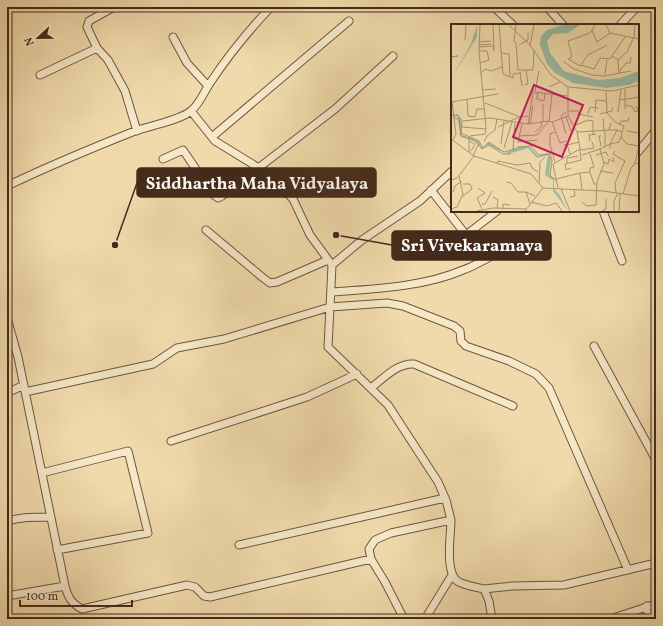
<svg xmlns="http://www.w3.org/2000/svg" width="663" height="626" viewBox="0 0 663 626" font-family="Vollkorn,serif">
  <rect width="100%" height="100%" fill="#f0daab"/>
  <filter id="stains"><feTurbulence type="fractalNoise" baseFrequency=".005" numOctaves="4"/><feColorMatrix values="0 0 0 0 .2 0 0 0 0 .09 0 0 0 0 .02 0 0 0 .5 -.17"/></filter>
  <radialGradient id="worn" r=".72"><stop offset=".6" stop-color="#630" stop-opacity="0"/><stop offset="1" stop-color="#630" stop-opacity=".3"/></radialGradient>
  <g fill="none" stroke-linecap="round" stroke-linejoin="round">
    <defs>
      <path id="minor" d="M 114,7 L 89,21 L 87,27 L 97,48 L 108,60 L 125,91 L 137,131
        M 497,7 L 497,10 L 513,25
        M 547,7 L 563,25
        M 620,25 L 637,7
        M 173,37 L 187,63 L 208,86
        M 40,75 L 97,48
        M 191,111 L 215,141 L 267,173 L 293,199 L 310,235 L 332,265
        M 212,137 L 349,21
        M 638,152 L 656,130
        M 163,159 L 183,150 L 202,178 L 206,189 L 218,198 L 222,196 L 335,109 L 393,56
        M 7,186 C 49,166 92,148 135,131 C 149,126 182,120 192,110 C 200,103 204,92 210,83 C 228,56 249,30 271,7
        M 431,190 L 466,235 L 497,211
        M 603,211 L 622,261
        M 206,230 L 262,277 L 270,283 L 277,282 L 328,260
        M 331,292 C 373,289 424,287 463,270 C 472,267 480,262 488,258
        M 7,318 L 18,357 L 65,586 C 68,597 71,603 82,609 L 187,585 L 195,587 L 204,596 L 210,597 L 371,559 L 369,549 L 375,540 L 391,533 L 451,520 C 451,534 444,575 459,582 C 466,586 476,587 484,589 L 489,601 L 492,619
        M 594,346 L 656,460
        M 371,388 C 384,378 397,363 414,364 L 513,406
        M 25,392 L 153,364 L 177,348 L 224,339 L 330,307 L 332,265 L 362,240 L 420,201 L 452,171
        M 7,393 L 24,385
        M 171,441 L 307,397 L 357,374
        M 42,473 L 128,451 L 148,533 L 57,550
        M 451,520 L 446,500 L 438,482 L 388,405 L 328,347 L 330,307 L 387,303 L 403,306 L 454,326 L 460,331 L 461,341 L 466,346 L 509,361 L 536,374 L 549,388 L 628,570
        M 7,522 C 18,516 37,518 50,517
        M 239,545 L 445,498
        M 371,559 L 385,582 L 404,619
        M 484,589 L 512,586 L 564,585 L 656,563
        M 7,596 L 65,586
        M 647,606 L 649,619
        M 425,619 L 452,575
        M 610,619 L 656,604"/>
    </defs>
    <!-- minor casing -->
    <use href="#minor" stroke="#6f563e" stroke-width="9"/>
    <!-- minor -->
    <use href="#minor" stroke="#f5e7c8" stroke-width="7"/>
  </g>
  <!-- overview -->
  <g transform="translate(451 24)">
    <rect width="188" height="188" fill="#f0daab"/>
    <path d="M 26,1 L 26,13 L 0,55 L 20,20 ZM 112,1 L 129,1 L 117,9 L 102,10 L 96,17 L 99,29 L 113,47 L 146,56 L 169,54 L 188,47 L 188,57 L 178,61 L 155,64 L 122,59 L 104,49 L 96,40 L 89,21 L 90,12 L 96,6 ZM 6,91 L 10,95 L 11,111 L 28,117 L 31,124 L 37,118 L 55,129 L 66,123 L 78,122 L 87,132 L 97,129 L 100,133 L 98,151 L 103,154 L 103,165 L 108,170 L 117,187 L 102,167 L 102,156 L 94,151 L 97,131 L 86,134 L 77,124 L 57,130 L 36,121 L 31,125 L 25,118 L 9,112 L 7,94 L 5,92 L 0,94 Z" fill="#9bbba4"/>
    <path fill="none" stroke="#ab9471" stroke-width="1" d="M 42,1 L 43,26M 48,1 L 52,50 L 62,54 L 62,50 L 69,49M 58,1 L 79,21 L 100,51 L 117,63 L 161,67 L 188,61M 65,1 L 63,17 L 65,19 L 67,46 L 82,46 L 83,26M 144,1 L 139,9 L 117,17 L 121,33 L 117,35 L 129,42 L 137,31 L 156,21M 155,1 L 159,9 L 188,15M 141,6 L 146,18 L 159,9M 183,14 L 184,1M 14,16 L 15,1M 28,18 L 40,17M 28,21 L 40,20M 68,21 L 77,16 L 77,8M 79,21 L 83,1M 28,23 L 42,22 L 43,27M 28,27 L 36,27 L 38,36 L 29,39M 50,29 L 58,30 L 59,53M 161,32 L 167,36 L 168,50M 0,33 L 7,32 L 0,33M 167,36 L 176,28 L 183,13M 112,37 L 123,45 L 141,51 L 153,52 L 180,47M 130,41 L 143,45 L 149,34 L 159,35 L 174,13M 69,48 L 71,62M 168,48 L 175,39 L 179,39 L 180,33M 30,49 L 34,45 L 40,47 L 51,43M 154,50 L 156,36M 74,61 L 77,60 L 75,46M 98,63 L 109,58M 31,66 L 45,65M 155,66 L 156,89 L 164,98 L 173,102 L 171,108M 84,67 L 88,47M 87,68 L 86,75 L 93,77 L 94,69M 101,70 L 98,97 L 101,98 L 109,119 L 115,117M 16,75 L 17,92 L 24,93 L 26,85 L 34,85M 169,76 L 188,73M 1,77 L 5,110 L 2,116M 0,78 L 47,70M 34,79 L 69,93 L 77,92M 174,81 L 182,83 L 184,88 L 187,87 L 185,82M 174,85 L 174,65M 118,87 L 127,87 L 128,90 L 142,93M 115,88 L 110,92 L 115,110M 144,88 L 145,76 L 155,77M 167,88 L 170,66M 137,90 L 139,83 L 147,84M 149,90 L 161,87 L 162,83M 0,91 L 7,91 L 11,97 L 10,109 L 28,117 L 32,124 L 38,118 L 53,128 L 64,125M 3,93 L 8,96 L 10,112 L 23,116 L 31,125 L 38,121 L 52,130 L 60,130M 115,93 L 120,107M 152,94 L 153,107M 137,96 L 142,97 L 142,110M 12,97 L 39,94 L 77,100 L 82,68 L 117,72M 92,97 L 92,80M 101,98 L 117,92M 71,100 L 67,118 L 86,116M 79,100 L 82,82M 169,100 L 170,97 L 177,97 L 178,93M 125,101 L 137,96M 11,103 L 35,105M 47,103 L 68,93M 166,106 L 171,108 L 170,113 L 176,120 L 188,122 L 184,139M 154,107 L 154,122M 176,107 L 188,109M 84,108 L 91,102 L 90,97M 126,108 L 158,106 L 160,99M 19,112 L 34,110 L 35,104 L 28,27 L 29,1M 68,112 L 86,111 L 98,97 L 77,100M 0,115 L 23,132 L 80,150 L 92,164 L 152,167 L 188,172M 18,117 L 24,120 L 20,127M 139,117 L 138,111 L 145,110M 33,118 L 36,112 L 44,106 L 46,95M 50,120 L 53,97M 99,121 L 104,138M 99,121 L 99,110 L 104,108M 113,121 L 116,120 L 119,130M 116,121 L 128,118M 150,122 L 148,112 L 150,112M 67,123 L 80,122 L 88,131 L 99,130 L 101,136 L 99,152 L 105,156M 53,124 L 61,98M 159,125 L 159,120 L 168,118 L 170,113M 62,126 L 64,99M 129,126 L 143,124 L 141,118M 164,127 L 162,130 L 174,137 L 164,159 L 165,169M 18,128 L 18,113M 131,131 L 149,125M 145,131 L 155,128 L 157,132M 22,132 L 27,121M 153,138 L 157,140 L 158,135 L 163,138 L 162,133M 116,139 L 116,134 L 127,132M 46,140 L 47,137 L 66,141 L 79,139 L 81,144 L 87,148M 120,144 L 115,146 L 114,140 L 130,136 L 129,126M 149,147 L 162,149M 139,148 L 139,144 L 143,143 L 139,130M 129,149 L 139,148 L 143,160 L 146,160M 105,155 L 129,149 L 131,166M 0,156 L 6,154 L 23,132M 55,158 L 60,159 L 67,168 L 75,168M 88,159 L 89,138 L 94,133M 27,164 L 34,169 L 26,174 L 31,185M 107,164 L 102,140 L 129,125 L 126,108 L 117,92 L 117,63M 110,165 L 119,187M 2,168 L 4,162 L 11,157M 172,170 L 180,144 L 184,139 L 188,140M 12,172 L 21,165 L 19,160 L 12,160M 42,173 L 47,176 L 46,184M 119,173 L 124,172 L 123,165M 80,178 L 96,182 L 105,179 L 111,187M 131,178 L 136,182 L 145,181 L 146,158 L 153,140 L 149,125 L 159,120 L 166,106 L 158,106M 31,180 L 34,180 L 41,167M 79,180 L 75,168 L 84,172M 0,185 L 6,183 L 12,170 L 8,152M 52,185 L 52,180 L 59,181M 26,187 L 42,184 L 75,185M 74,187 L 92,164M 151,187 L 155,185 L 155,175M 163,187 L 163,177 L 167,169M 168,187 L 169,170"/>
    <path fill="#c2185b" fill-opacity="0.15" stroke="#c2185b" stroke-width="2" d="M 83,61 L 132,81 L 111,133 L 62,113 Z"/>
    <rect width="188" height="188" fill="none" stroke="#442a1a" stroke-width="2"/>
  </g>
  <!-- callouts -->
  <path fill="none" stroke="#442a1a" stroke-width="1.5" d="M115 245L137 183M336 235L392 245"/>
  <g fill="#442a1a" stroke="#f5e7c8" stroke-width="1.5">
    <circle cx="115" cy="245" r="4"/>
    <circle cx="336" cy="235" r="4"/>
  </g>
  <g fill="#442a1a" stroke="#442a1a" stroke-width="1.5">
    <rect x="137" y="168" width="239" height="29" rx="4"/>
    <rect x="392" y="231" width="159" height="29" rx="4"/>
  </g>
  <g font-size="17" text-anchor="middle" font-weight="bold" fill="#fff">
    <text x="257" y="189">Siddhartha Maha Vidyalaya</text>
    <text x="472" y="251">Sri Vivekaramaya</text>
  </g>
  <!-- margin -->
  <rect width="663" height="626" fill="none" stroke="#f0daab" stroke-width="24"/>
  <rect x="8" y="8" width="647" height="610" fill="none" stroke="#442a1a" stroke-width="2"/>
  <rect x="12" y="12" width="639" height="602" fill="none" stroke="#442a1a"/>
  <!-- north arrow -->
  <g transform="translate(38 38) rotate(248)" stroke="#f5e7c8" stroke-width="3" paint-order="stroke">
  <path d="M0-3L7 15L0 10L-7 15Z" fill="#442a1a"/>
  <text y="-6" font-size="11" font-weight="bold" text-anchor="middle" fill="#442a1a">N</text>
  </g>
  <!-- scale -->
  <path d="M20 600v6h112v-6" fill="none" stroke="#442a1a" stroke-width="2"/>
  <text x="26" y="600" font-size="12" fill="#442a1a" stroke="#f5e7c8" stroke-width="3" paint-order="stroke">100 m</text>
  <rect width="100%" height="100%" filter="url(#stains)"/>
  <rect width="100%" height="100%" fill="url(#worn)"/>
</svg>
